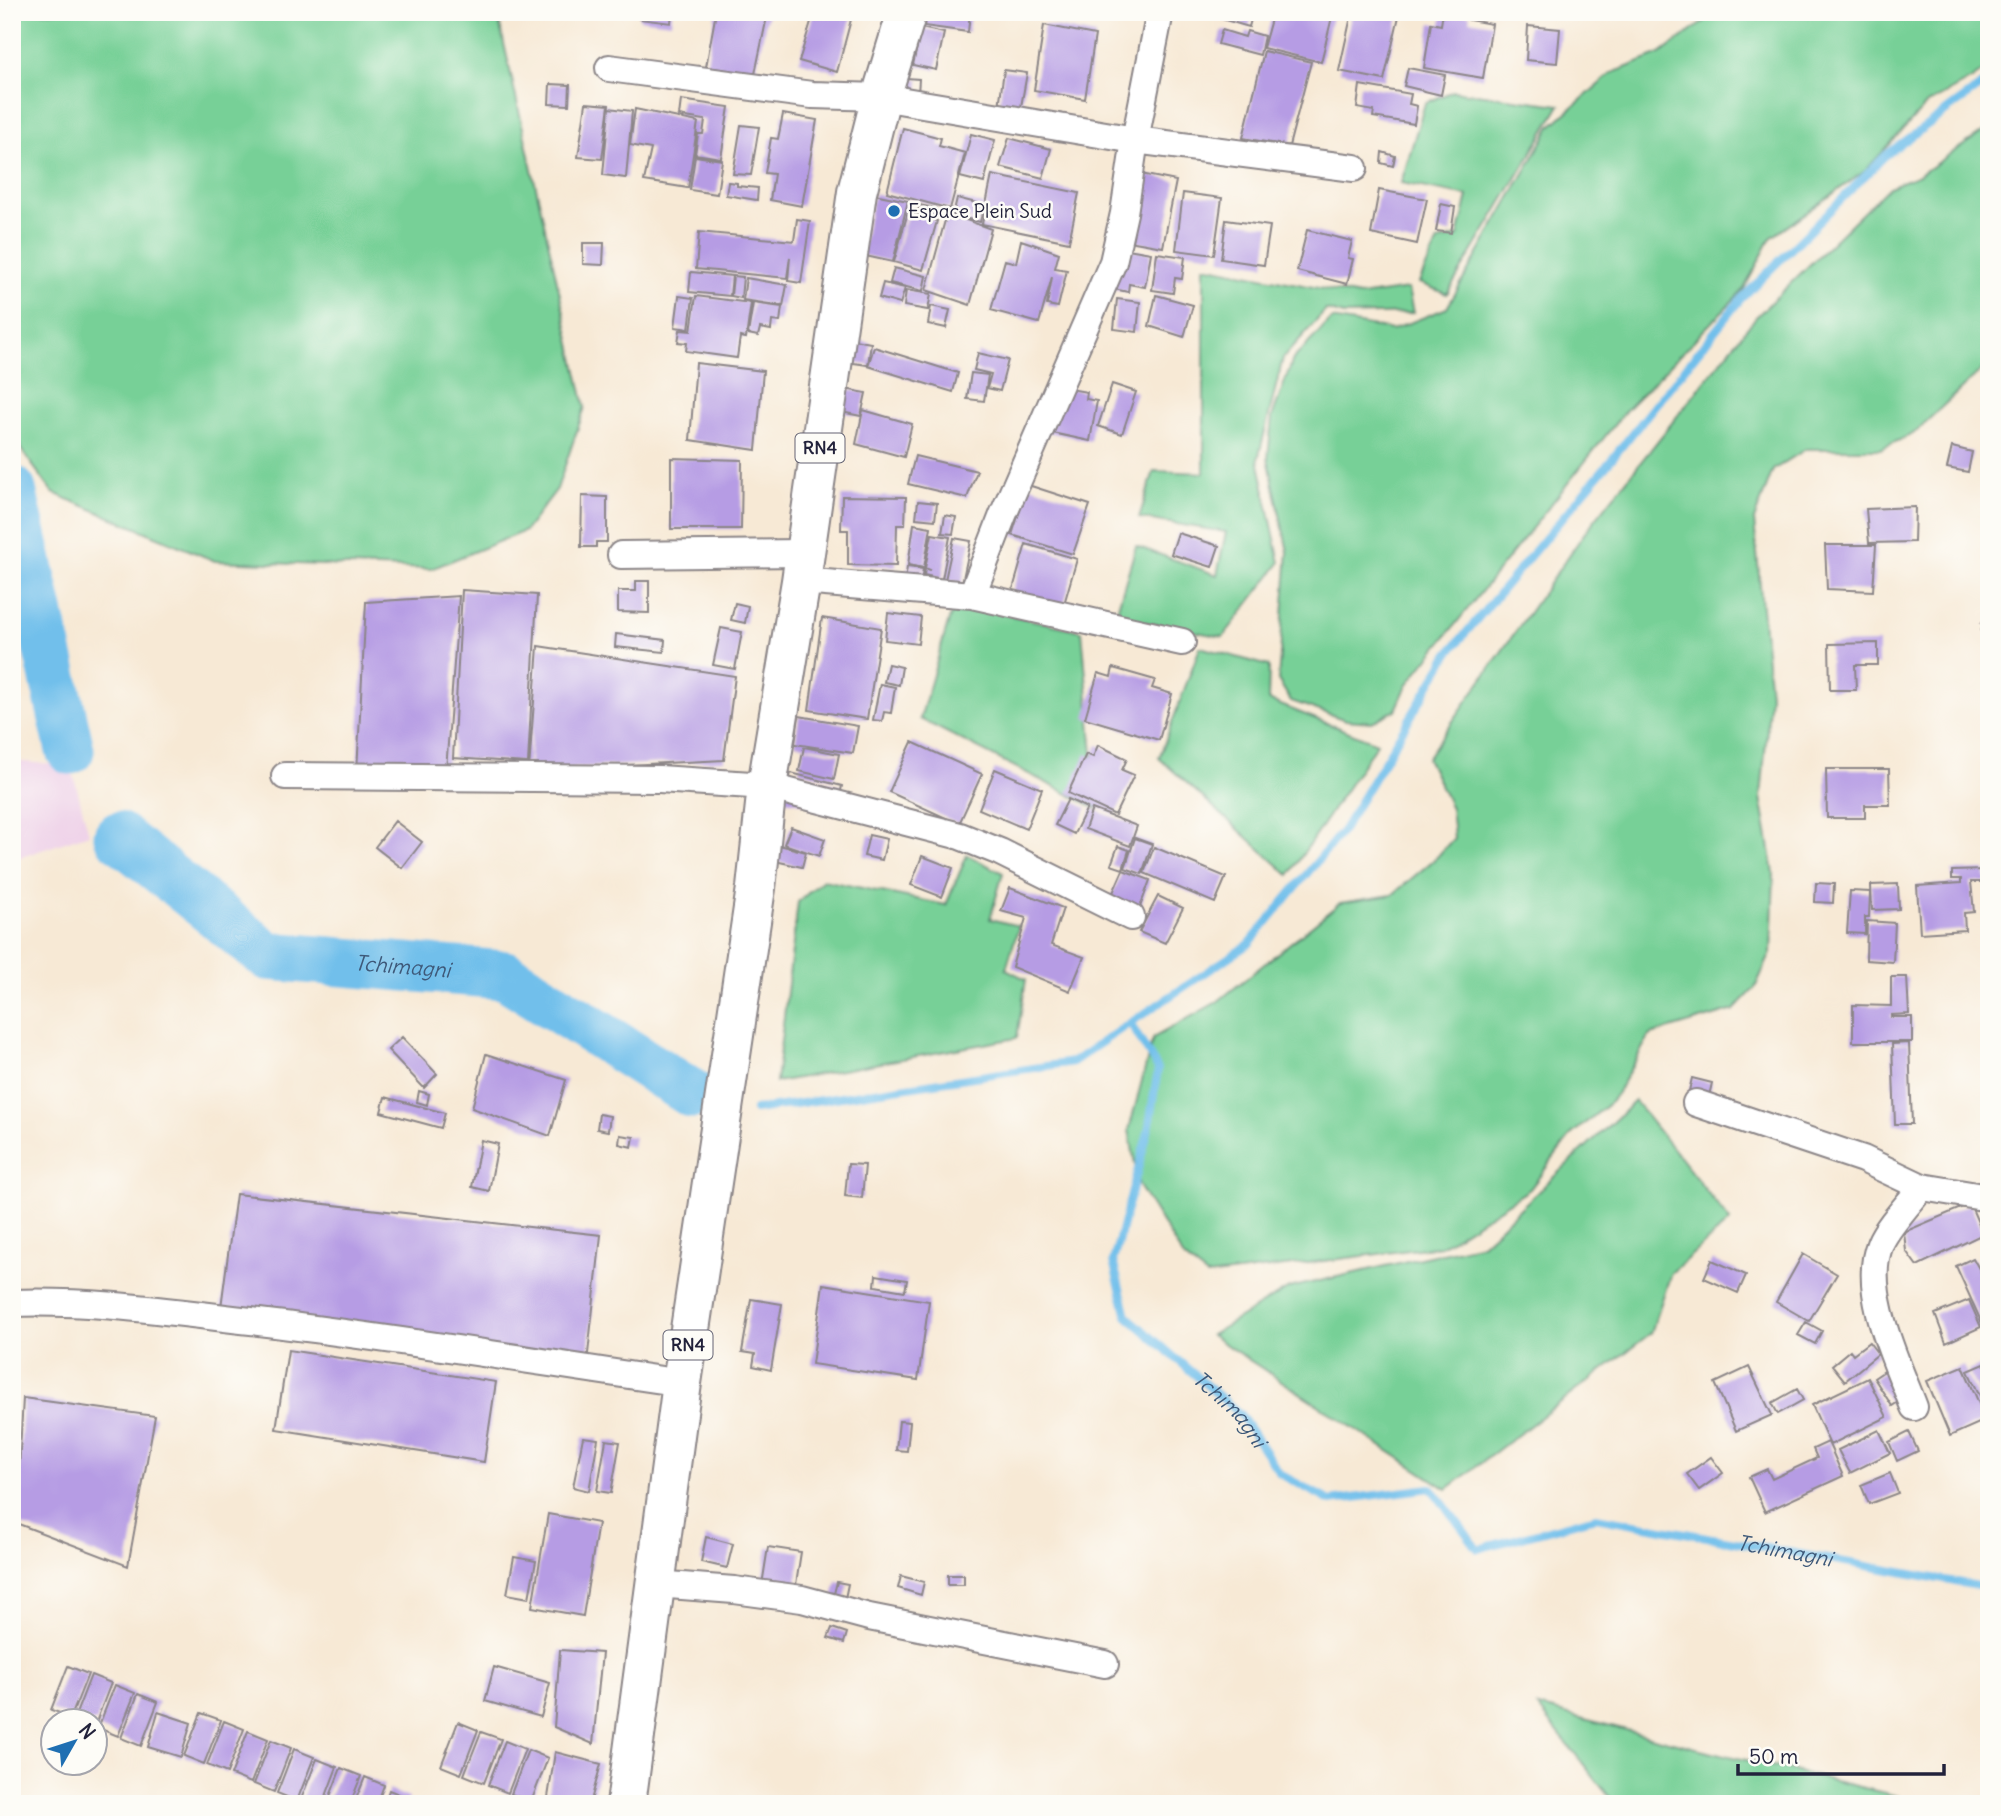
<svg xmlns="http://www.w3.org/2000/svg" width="2001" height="1816" viewBox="0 0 2001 1816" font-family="Delius,sans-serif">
  <rect width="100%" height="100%" fill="#fdfcf7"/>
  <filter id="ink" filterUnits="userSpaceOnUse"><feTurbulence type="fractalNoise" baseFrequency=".0143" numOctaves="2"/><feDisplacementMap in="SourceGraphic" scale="14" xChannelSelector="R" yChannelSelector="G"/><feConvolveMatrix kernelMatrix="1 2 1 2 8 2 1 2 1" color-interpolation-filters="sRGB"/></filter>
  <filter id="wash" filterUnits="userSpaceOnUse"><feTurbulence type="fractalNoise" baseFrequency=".00686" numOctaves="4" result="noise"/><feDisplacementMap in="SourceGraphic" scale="28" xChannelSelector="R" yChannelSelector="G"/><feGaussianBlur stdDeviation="1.57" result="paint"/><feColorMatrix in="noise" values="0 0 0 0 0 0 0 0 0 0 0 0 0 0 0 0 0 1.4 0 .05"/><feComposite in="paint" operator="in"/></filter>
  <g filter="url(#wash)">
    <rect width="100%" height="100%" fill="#f7e9d5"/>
    <!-- built -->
    <path fill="#eed0e8" d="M 12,761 L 71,766 L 89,834 L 12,860 Z"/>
    <!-- green -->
    <path fill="#77d097" stroke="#4c7969" stroke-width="2" d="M 12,12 L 497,12 L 585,407 L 557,489 L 525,531 L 431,569 L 215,561 L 53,493 L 20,448 L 12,401 Z
      M 1717,12 L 1989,12 L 1989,67 L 1972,79 L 1927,104 L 1865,171 L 1771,238 L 1744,289 L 1627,409 L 1407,685 L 1396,710 L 1372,722 L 1346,720 L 1291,701 L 1278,680 L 1288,552 L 1268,458 L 1272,417 L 1293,359 L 1332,319 L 1392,330 L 1447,308 L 1551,126 L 1612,73 L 1660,54 Z
      M 1453,91 L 1560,105 L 1447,294 L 1419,283 L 1438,241 L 1458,236 L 1468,196 L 1401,183 L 1425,103 Z
      M 1989,128 L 1989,363 L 1913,434 L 1880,449 L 1806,449 L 1773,470 L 1754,520 L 1770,695 L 1761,797 L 1774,873 L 1771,953 L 1755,988 L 1734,1010 L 1650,1035 L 1612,1101 L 1572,1134 L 1530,1189 L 1441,1246 L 1207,1276 L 1184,1258 L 1139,1186 L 1129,1130 L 1153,1038 L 1217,1002 L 1340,903 L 1392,895 L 1436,858 L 1454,838 L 1451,808 L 1427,758 L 1586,531 L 1756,317 L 1889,187 L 1919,175 Z
      M 1204,266 L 1360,296 L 1408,289 L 1413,313 L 1344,315 L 1326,310 L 1283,358 L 1258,459 L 1280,563 L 1223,637 L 1115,617 L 1136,546 L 1217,575 L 1226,532 L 1139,518 L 1154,471 L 1204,473 Z
      M 954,603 L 1082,631 L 1098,809 L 920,719 Z
      M 1200,647 L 1269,666 L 1268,700 L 1377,743 L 1289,875 L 1159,758 Z
      M 967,855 L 1003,873 L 990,919 L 1019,926 L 1006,969 L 1026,979 L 1017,1038 L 776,1082 L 798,902 L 823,880 L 946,905 Z
      M 1635,1101 L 1730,1221 L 1671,1273 L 1651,1333 L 1447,1489 L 1211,1335 L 1289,1288 L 1482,1244 Z
      M 1538,1707 L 1700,1749 L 1931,1804 L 1615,1804 Z"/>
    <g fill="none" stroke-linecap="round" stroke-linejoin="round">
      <!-- stream -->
      <g stroke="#71bfeb" stroke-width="8">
        <path d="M 1130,1023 L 1249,944 L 1343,830 L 1449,653 L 1611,460 L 1740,300 L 1886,155 L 1989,80"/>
        <path id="s1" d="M 755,1110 L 1073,1062 L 1130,1023 L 1158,1069 L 1148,1132 L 1113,1261 L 1127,1316 L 1240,1414 L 1280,1474 L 1330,1501 L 1431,1488 L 1478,1549 L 1596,1517 L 1989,1588"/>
      </g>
      <!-- river -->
      <g stroke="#71bfeb" stroke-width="49">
        <path d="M 12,490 L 70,750"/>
        <path id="s2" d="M 118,836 L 268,956 L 505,975 L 693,1094"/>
      </g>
    </g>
    <g id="blocks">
      <!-- building -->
      <path fill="#b69ce4" d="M 640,12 L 672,12 L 671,23 L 639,19 Z
        M 716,12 L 768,12 L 755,74 L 706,67 Z
        M 814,12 L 853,12 L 837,72 L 799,61 Z
        M 926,12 L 970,12 L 968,32 L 924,26 Z
        M 1198,12 L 1253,12 L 1249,27 Z
        M 1273,12 L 1315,12 L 1332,17 L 1321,62 L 1263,48 Z
        M 1352,12 L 1400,12 L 1384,80 L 1339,71 Z
        M 1443,12 L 1470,15 L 1469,20 L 1492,24 L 1483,78 L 1424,68 L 1431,23 L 1441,25 Z
        M 1044,25 L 1095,35 L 1085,99 L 1034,90 Z
        M 1528,26 L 1560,29 L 1557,63 L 1526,60 Z
        M 921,28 L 944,33 L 936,70 L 913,65 Z
        M 1222,30 L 1245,37 L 1247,31 L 1264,36 L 1260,55 L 1218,44 Z
        M 1264,51 L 1311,62 L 1289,146 L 1243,138 Z
        M 1408,68 L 1445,75 L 1441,95 L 1404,86 Z
        M 1004,70 L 1027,73 L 1019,118 L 998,114 Z
        M 906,78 L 919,79 L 918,94 L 904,93 Z
        M 550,84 L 570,85 L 569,105 L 549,104 Z
        M 1360,85 L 1411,94 L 1409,104 L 1417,106 L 1414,124 L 1373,117 L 1374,111 L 1357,108 Z
        M 681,100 L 729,107 L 721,158 L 695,154 L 698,134 L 703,134 L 705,120 L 679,116 Z
        M 586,103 L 609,105 L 602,159 L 578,157 Z
        M 609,108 L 632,111 L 626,178 L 603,175 Z
        M 635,109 L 698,122 L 688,188 L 644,181 L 651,149 L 630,145 Z
        M 783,114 L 817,120 L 802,206 L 770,200 L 774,174 L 765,173 L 771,138 L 778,139 Z
        M 741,125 L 759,127 L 751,175 L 733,174 Z
        M 903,128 L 941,138 L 939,146 L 965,153 L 950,209 L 887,192 Z
        M 971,134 L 995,140 L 984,183 L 960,177 Z
        M 1009,138 L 1051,149 L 1043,178 L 1000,167 Z
        M 1382,152 L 1395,156 L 1393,166 L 1381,163 Z
        M 695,156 L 722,160 L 717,194 L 690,190 Z
        M 1136,173 L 1176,181 L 1163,247 L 1123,240 Z
        M 992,175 L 1079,193 L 1069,242 L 982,224 Z
        M 728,182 L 737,183 L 737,186 L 758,188 L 757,200 L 726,195 Z
        M 1379,190 L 1427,199 L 1417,244 L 1371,234 Z
        M 1183,193 L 1222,198 L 1214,255 L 1176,250 Z
        M 874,194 L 908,201 L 893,262 L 861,255 Z
        M 957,198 L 984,205 L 980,222 L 953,215 Z
        M 1441,204 L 1455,207 L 1451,233 L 1436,231 Z
        M 919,205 L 935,208 L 933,218 L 917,214 Z
        M 908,212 L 937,221 L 923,270 L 894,262 Z
        M 947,213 L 991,229 L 970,305 L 926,290 Z
        M 797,219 L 810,221 L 801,283 L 788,281 L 790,257 L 787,278 L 696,269 L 699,232 L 794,241 Z
        M 1226,220 L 1270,226 L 1264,265 L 1221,259 Z
        M 1307,230 L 1352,241 L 1348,258 L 1353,259 L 1347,284 L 1297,271 Z
        M 1021,240 L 1059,253 L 1055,268 L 1067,270 L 1058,307 L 1047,305 L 1052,277 L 1039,323 L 991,310 L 1005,260 L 1016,263 Z
        M 583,243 L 604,243 L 603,265 L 583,264 Z
        M 1116,247 L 1151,253 L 1145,287 L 1129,284 L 1128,292 L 1109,288 Z
        M 1157,253 L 1185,257 L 1182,279 L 1175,278 L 1173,293 L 1152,290 Z
        M 894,268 L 926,276 L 923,291 L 890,283 Z
        M 691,272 L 732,276 L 730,296 L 689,292 Z
        M 733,276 L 743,277 L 741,298 L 731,296 Z
        M 746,278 L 787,285 L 783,306 L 743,300 Z
        M 883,283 L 905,288 L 900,304 L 879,298 Z
        M 906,290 L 931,294 L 928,310 L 904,306 Z
        M 1156,295 L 1193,305 L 1184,337 L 1149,326 Z
        M 679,296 L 693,298 L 689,329 L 675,327 Z
        M 696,296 L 751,303 L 746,338 L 740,337 L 737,358 L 686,351 L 687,343 L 678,342 L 680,330 L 691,331 Z
        M 1117,299 L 1140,302 L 1137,332 L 1114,329 Z
        M 753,303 L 782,307 L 780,322 L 772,321 L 771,330 L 760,328 L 758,336 L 748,334 Z
        M 931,306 L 950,310 L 946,328 L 928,324 Z
        M 849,339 L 871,343 L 868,365 L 846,362 Z
        M 874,347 L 958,373 L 953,392 L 868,366 Z
        M 978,353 L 1008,360 L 1000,391 L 987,388 L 991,374 L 974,370 Z
        M 696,363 L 763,371 L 756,450 L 690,440 Z
        M 971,373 L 988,375 L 984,401 L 967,399 Z
        M 1112,384 L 1136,392 L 1122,434 L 1098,426 Z
        M 1064,388 L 1087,392 L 1086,399 L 1097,401 L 1090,441 L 1043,431 Z
        M 845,389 L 866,393 L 861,416 L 841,412 Z
        M 863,410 L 912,424 L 904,457 L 856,444 Z
        M 1952,447 L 1972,452 L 1968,472 L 1947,468 Z
        M 915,456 L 977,471 L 967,498 L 908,484 Z
        M 671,458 L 742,460 L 741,529 L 671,529 Z
        M 1028,485 L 1090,505 L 1073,554 L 1012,535 Z
        M 582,496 L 607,497 L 607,542 L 596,542 L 596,547 L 581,547 Z
        M 842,496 L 906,497 L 905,525 L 897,525 L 896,566 L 848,565 L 848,530 L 841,530 Z
        M 918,501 L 937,503 L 935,520 L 916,518 Z
        M 1915,507 L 1914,542 L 1869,543 L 1866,509 Z
        M 945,515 L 956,517 L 953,534 L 942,533 Z
        M 914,524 L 931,527 L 924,568 L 908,565 Z
        M 1178,533 L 1219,546 L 1212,567 L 1171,554 Z
        M 932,534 L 950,537 L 942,579 L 924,575 L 925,569 L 930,570 L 925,568 Z
        M 954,538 L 971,541 L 962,583 L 945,580 Z
        M 1026,544 L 1077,559 L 1062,611 L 1011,596 Z
        M 1825,545 L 1876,545 L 1873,591 L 1827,589 Z
        M 907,567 L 923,569 L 921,583 L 905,581 Z
        M 636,581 L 649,581 L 649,613 L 618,612 L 618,591 L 636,591 Z
        M 462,590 L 537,595 L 528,763 L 453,758 Z
        M 459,596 L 446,770 L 357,772 L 366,602 Z
        M 735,603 L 748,606 L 745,623 L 731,620 Z
        M 888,613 L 921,617 L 918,644 L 885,640 Z
        M 822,618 L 881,628 L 867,719 L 809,710 Z
        M 721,628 L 742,632 L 735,669 L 713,665 Z
        M 616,634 L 665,640 L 664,652 L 615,647 Z
        M 1878,643 L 1878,665 L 1855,665 L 1856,690 L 1830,690 L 1829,644 Z
        M 538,646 L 735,676 L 724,760 L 529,770 Z
        M 888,664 L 902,667 L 899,685 L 884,682 Z
        M 1113,668 L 1155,680 L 1152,688 L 1172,694 L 1159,740 L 1085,718 L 1098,673 L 1111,677 Z
        M 880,684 L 895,687 L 891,713 L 884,712 L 882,721 L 873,720 Z
        M 799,716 L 858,726 L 853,753 L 795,744 Z
        M 912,742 L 982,774 L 959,824 L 889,792 Z
        M 1098,745 L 1127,759 L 1122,770 L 1134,775 L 1115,815 L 1068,793 L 1086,754 L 1093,757 Z
        M 804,747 L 839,754 L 834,779 L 799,771 Z
        M 995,769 L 1042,789 L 1026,829 L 979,809 Z
        M 1826,769 L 1889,769 L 1890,805 L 1865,805 L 1865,818 L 1827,818 Z
        M 791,773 L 842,786 L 837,808 L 784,800 Z
        M 1068,799 L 1087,808 L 1074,834 L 1055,825 Z
        M 1092,809 L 1137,826 L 1130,846 L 1085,829 Z
        M 395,821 L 422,842 L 402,868 L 375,847 Z
        M 791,827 L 825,839 L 819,856 L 784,844 Z
        M 869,835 L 887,839 L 882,860 L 864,856 Z
        M 1135,838 L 1152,844 L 1142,874 L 1125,868 Z
        M 779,845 L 806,852 L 802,867 L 775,861 Z
        M 1118,846 L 1129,850 L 1123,869 L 1111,865 Z
        M 1154,847 L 1226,877 L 1215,903 L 1144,873 Z
        M 922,856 L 953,868 L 942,897 L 911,885 Z
        M 1123,870 L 1150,880 L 1137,915 L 1108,904 Z
        M 1985,870 L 1986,882 L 1971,882 L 1974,912 L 1964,913 L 1965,930 L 1920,933 L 1917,886 L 1961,883 L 1961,879 L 1952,879 L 1952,871 Z
        M 1816,883 L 1834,884 L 1833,903 L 1815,902 Z
        M 1898,884 L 1899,909 L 1872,910 L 1871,885 Z
        M 1010,888 L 1063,908 L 1051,945 L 1084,957 L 1070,991 L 1012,967 L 1026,918 L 1001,911 Z
        M 1850,891 L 1870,892 L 1869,917 L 1865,917 L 1865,934 L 1847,933 Z
        M 1158,896 L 1183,908 L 1165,943 L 1139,932 Z
        M 1867,921 L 1895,923 L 1893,962 L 1866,960 Z
        M 1891,977 L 1907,977 L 1909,1014 L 1891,1015 L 1891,1017 L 1912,1017 L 1912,1042 L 1853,1042 L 1853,1005 L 1891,1006 Z
        M 402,1037 L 437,1074 L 424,1088 L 388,1050 Z
        M 1909,1043 L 1912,1124 L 1895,1124 L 1892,1044 Z
        M 486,1054 L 566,1080 L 550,1136 L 472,1108 Z
        M 1692,1078 L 1712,1083 L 1709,1096 L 1689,1091 Z
        M 419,1091 L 429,1094 L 427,1105 L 417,1102 Z
        M 385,1097 L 445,1113 L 441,1128 L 381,1112 Z
        M 599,1114 L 610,1116 L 608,1131 L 597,1129 Z
        M 620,1135 L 634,1137 L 632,1147 L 619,1144 Z
        M 481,1140 L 498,1144 L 489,1191 L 472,1187 Z
        M 848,1164 L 865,1165 L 862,1198 L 845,1196 Z
        M 236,1194 L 601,1235 L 587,1363 L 220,1315 Z
        M 1970,1204 L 1983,1234 L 1917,1266 L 1906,1251 L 1904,1232 Z
        M 1803,1254 L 1837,1274 L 1809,1321 L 1776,1302 Z
        M 1973,1258 L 1989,1287 L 1989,1328 L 1985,1330 L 1956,1266 Z
        M 1712,1260 L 1746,1275 L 1738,1293 L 1704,1278 Z
        M 876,1275 L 907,1280 L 905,1291 L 875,1286 Z
        M 823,1284 L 929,1301 L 918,1380 L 812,1364 Z
        M 751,1299 L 782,1304 L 771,1370 L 753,1366 L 755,1354 L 742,1352 Z
        M 1969,1300 L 1981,1327 L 1946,1343 L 1935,1314 Z
        M 1806,1322 L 1822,1331 L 1815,1344 L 1798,1335 Z
        M 1869,1342 L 1878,1354 L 1845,1381 L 1832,1365 L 1850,1350 L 1853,1354 Z
        M 288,1350 L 496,1382 L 484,1462 L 276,1429 Z
        M 1989,1362 L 1989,1392 L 1980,1396 L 1968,1371 Z
        M 1963,1366 L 1986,1420 L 1950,1436 L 1927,1381 Z
        M 1749,1367 L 1772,1415 L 1736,1431 L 1715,1383 Z
        M 1889,1368 L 1907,1396 L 1892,1406 L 1874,1378 Z
        M 1868,1378 L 1887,1417 L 1830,1445 L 1812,1405 Z
        M 1797,1389 L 1803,1400 L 1778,1414 L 1772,1403 Z
        M 23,1398 L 155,1416 L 128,1566 L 16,1523 Z
        M 899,1421 L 910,1422 L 907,1451 L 896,1450 Z
        M 1879,1430 L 1890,1453 L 1850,1473 L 1838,1450 Z
        M 1909,1432 L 1918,1451 L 1897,1461 L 1889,1442 Z
        M 583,1437 L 598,1439 L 589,1491 L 573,1487 Z
        M 606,1440 L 620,1442 L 611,1493 L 597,1491 Z
        M 1828,1442 L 1843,1476 L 1765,1512 L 1749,1477 L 1767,1469 L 1772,1479 L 1817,1458 L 1813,1449 Z
        M 1711,1457 L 1723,1473 L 1699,1490 L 1687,1474 Z
        M 1890,1473 L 1898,1493 L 1869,1504 L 1861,1485 Z
        M 548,1514 L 598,1523 L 583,1616 L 532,1607 Z
        M 706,1537 L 733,1544 L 727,1568 L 701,1562 Z
        M 768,1547 L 801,1552 L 795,1591 L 762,1585 Z
        M 514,1557 L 536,1561 L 529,1598 L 507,1594 Z
        M 948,1575 L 964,1575 L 964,1585 L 948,1585 Z
        M 901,1576 L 924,1582 L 921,1595 L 898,1588 Z
        M 837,1582 L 848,1584 L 843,1608 L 831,1605 Z
        M 832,1628 L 847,1633 L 844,1643 L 828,1638 Z
        M 560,1650 L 602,1653 L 593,1744 L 554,1727 Z
        M 68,1666 L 88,1674 L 71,1717 L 51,1710 Z
        M 494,1667 L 550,1683 L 541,1717 L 485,1701 Z
        M 91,1675 L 111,1683 L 96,1722 L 80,1722 L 74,1719 Z
        M 115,1685 L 135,1693 L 118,1736 L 98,1728 Z
        M 138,1694 L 158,1702 L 141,1746 L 121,1738 Z
        M 158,1712 L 191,1723 L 181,1757 L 148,1747 Z
        M 201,1713 L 221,1720 L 204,1764 L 184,1756 Z
        M 224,1721 L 244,1729 L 227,1773 L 207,1765 Z
        M 458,1722 L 478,1730 L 461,1774 L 441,1766 Z
        M 248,1731 L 268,1739 L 251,1783 L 231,1775 Z
        M 481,1732 L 501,1739 L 484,1783 L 464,1775 Z
        M 271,1740 L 291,1748 L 274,1792 L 254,1784 Z
        M 505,1741 L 525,1749 L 508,1793 L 488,1785 Z
        M 294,1749 L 314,1757 L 297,1801 L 277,1793 Z
        M 528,1750 L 548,1758 L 531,1802 L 511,1794 Z
        M 555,1752 L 601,1764 L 590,1804 L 547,1804 Z
        M 317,1759 L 337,1767 L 323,1804 L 304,1804 L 300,1802 Z
        M 341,1768 L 361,1776 L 350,1804 L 327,1804 Z
        M 365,1777 L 384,1785 L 377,1804 L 354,1804 Z
        M 389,1790 L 409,1798 L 407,1804 L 384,1804 Z"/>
    </g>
  </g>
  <g filter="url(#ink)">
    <use href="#blocks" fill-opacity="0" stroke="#8c8688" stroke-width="2"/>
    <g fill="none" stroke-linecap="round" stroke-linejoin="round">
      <defs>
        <path id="minor" d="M 609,68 L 812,95 L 881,97 L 1135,140 L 1354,168
          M 621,555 L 805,553
          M 801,581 L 972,595 L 1182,642
          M 972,595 L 1003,515 L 1113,262 L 1124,213 L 1135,140 L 1160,12
          M 285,776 L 659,779 L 767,786 L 960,836 L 1000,852 L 1131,917
          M 1696,1103 L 1863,1159 L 1922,1187 L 1989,1198
          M 12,1303 C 92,1300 172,1312 251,1321 C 395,1338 539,1362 682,1383
          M 1914,1407 C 1897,1362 1861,1291 1880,1244 C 1886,1228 1911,1201 1922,1187
          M 656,1584 L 734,1590 L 802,1599 L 869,1617 L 1105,1664"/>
        <path id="highway" d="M 626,1804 L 682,1383 L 756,888 L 767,786 L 801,581 L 857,192 L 881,97 L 907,12"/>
      </defs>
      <!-- minor casing -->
      <use href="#minor" stroke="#8c8688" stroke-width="30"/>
      <!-- highway casing -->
      <use href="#highway" stroke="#8c8688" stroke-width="42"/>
      <!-- path -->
      <path stroke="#8c8688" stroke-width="4.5" stroke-dasharray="2 5" stroke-linecap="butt" d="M 1982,622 L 1989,726"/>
      <!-- minor -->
      <use href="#minor" stroke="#fff" stroke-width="26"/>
      <!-- highway -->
      <use href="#highway" stroke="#fff" stroke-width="38"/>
    </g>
  </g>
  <!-- markers -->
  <circle fill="#1f6fb2" stroke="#fdfcf7" stroke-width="2.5" cx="894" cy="211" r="7"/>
  <g text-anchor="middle" stroke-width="5" stroke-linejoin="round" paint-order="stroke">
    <!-- shield labels -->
    <g fill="#fdfcf7" stroke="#646373" stroke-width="2">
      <rect x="795.5" y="433.5" width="49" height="29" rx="5"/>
      <rect x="663.5" y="1330.5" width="49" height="29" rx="5"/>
    </g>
    <g font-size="18" font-weight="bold" fill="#22223b">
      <text x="820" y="454">RN4</text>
      <text x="688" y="1351">RN4</text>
    </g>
    <!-- poi labels -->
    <g font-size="19" fill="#22223b" stroke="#fdfcf7" text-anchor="start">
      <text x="908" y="218">Espace Plein Sud</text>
    </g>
    <!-- water labels -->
    <g font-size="21" font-style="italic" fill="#3e5979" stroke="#fdfcf7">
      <text dy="7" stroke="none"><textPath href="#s2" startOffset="327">Tchimagni</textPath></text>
      <text dy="7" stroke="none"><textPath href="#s1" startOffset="838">Tchimagni</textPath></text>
      <text dy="7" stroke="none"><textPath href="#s1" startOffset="1470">Tchimagni</textPath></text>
    </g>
  </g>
  <!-- margin -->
  <rect width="2001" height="1816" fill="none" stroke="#fdfcf7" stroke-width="42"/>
  <!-- north arrow -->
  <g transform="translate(74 1742) rotate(51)"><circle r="33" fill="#fdfcf7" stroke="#a5a5ac" stroke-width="2"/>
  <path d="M0-5L12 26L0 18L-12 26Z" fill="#1f6fb2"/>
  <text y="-10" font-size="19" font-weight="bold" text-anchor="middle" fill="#22223b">N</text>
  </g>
  <!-- scale -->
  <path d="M1738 1764v10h206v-10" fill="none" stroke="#22223b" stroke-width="3.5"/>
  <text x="1749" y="1764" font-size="21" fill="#22223b" stroke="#fdfcf7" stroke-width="5" paint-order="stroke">50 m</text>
</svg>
